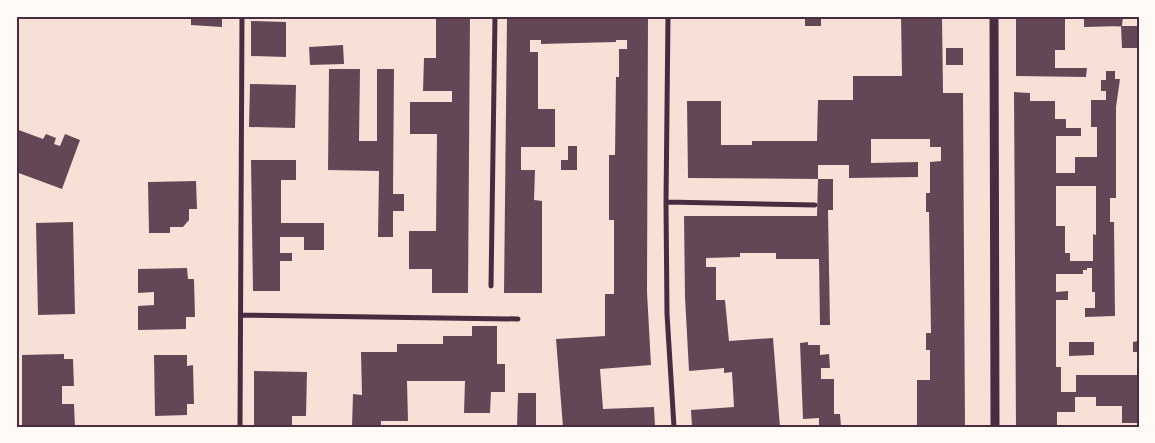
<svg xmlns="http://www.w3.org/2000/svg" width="1155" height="443" viewBox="0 0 1155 443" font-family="'IBM Plex Sans',sans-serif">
  <rect width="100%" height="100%" fill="#f7e1d7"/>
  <!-- building -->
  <path fill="#644757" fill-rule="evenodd" d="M 191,16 L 222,16 L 222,27 L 191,25 Z
    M 436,16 L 470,16 L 468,293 L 432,293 L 432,269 L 409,269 L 409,231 L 436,231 L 437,134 L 410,134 L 410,102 L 452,102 L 452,91 L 423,91 L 424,58 L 436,58 Z
    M 507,16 L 648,16 L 647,292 L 651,365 L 600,369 L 603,409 L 654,407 L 655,427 L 563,427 L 556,339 L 605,336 L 605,294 L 614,294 L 614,220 L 609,220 L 609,155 L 615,155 L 616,77 L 619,77 L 619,49 L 627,49 L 627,40 L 616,40 L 616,42 L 541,44 L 541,40 L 530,40 L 530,52 L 538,52 L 538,109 L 555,109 L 555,147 L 521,147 L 521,170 L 535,170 L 534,200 L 542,201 L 542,293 L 504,293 Z
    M 805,16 L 821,16 L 821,26 L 805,26 Z
    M 901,16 L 942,16 L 943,93 L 963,93 L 965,427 L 917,427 L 917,380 L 930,380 L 930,350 L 926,350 L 926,333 L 931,333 L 929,212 L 926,212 L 926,193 L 930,193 L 930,162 L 941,161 L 941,147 L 930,147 L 930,139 L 871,139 L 871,163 L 918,162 L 918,177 L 849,178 L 849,165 L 818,165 L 818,179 L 833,179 L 833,210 L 828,210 L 830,325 L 820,325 L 819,259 L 776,259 L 776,253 L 740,253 L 740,257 L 706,258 L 706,267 L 716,267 L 716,300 L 725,300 L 729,341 L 773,338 L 780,427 L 692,427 L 691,410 L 734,407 L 732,372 L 724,373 L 724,368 L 689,371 L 685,297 L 684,216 L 817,216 L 818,179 L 688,178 L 687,101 L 721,101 L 721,145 L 752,145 L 752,141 L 817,141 L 818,100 L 853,100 L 853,76 L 902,76 Z
    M 1016,16 L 1065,16 L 1065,50 L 1055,50 L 1055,68 L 1087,68 L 1086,77 L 1016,76 Z
    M 1084,16 L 1123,16 L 1122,26 L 1084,27 Z
    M 251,21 L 286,22 L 286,57 L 251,56 Z
    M 1121,26 L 1139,26 L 1139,48 L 1122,48 Z
    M 343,45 L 344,64 L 310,65 L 309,47 Z
    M 946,48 L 963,48 L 963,65 L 946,65 Z
    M 329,69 L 360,69 L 359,141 L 377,141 L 377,69 L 394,69 L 393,194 L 404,194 L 404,211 L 393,211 L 393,237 L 378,237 L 379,171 L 328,170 Z
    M 1106,71 L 1115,71 L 1115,79 L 1120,79 L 1116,107 L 1116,198 L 1110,198 L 1110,222 L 1114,222 L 1115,316 L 1085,317 L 1085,308 L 1095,308 L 1095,292 L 1092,292 L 1092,268 L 1087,268 L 1087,270 L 1083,270 L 1083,274 L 1056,274 L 1056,292 L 1068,291 L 1068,300 L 1056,300 L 1056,367 L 1061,367 L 1061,392 L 1076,392 L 1076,375 L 1139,375 L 1139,423 L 1122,423 L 1122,406 L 1096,406 L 1096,397 L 1075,397 L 1075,412 L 1057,412 L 1057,427 L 1016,427 L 1014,92 L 1030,93 L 1030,101 L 1055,101 L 1055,119 L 1066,119 L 1066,128 L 1081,128 L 1081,136 L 1056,136 L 1056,173 L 1075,173 L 1075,157 L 1097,157 L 1097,127 L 1091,127 L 1091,100 L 1106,100 L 1106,91 L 1101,91 L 1101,80 L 1106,80 ZM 1056,186 L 1096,186 L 1096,235 L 1093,234 L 1093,261 L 1070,261 L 1070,253 L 1065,253 L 1065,226 L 1056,226 Z
    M 250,84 L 296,85 L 295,128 L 249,127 Z
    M 16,129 L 43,139 L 46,134 L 56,138 L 54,144 L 60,146 L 65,134 L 80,140 L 62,189 L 16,172 Z
    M 568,146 L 577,146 L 577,170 L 561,170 L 561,160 L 568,160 Z
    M 251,160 L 296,160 L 296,180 L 281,180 L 281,223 L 324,223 L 324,250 L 304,250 L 304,237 L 280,237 L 280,253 L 292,253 L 292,261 L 280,261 L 280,291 L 253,291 Z
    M 196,181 L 197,209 L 189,209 L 189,220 L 183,227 L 170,227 L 170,233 L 149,233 L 148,182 Z
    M 73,222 L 75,314 L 38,315 L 36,223 Z
    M 187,268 L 188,279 L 194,279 L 195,317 L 186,317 L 186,329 L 138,330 L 138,306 L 154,305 L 154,292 L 138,293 L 138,269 Z
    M 472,326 L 497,326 L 497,364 L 505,364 L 505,392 L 491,392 L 490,413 L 464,413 L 465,381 L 407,381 L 408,421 L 381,421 L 381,427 L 352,427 L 353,394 L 362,395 L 361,352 L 397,352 L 397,344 L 443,344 L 443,336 L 472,336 Z
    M 1139,341 L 1139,352 L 1133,352 L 1133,342 Z
    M 808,342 L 808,345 L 820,345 L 820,355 L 829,354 L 830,368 L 821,368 L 821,379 L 834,379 L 834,414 L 840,414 L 841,427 L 819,427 L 819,418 L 803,419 L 800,343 Z
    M 1069,342 L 1094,342 L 1094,355 L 1069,356 Z
    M 64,354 L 64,359 L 73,359 L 74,386 L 62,386 L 62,404 L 74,404 L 75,427 L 22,427 L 22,355 Z
    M 154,355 L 187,355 L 187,366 L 193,365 L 194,404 L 187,404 L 187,415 L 155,416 Z
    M 254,371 L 307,372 L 306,416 L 292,416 L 292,427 L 254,427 Z
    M 518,393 L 536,393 L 536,427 L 517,427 Z"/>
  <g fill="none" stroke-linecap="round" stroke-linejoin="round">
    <!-- minor -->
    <path stroke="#4a2c40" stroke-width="5" d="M 668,16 L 666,202 L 667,314 L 674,427
      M 666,202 L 815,205
      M 491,286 L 495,16
      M 241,315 L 518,319
      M 240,427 L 242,16"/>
    <!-- tertiary -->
    <path stroke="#4a2c40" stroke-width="9" d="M 994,16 L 995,427"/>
  </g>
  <!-- border -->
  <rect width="1155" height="443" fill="none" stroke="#fffaf5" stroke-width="35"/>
  <rect x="18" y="18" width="1120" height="408" fill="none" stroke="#4a2c40" stroke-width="2"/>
</svg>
